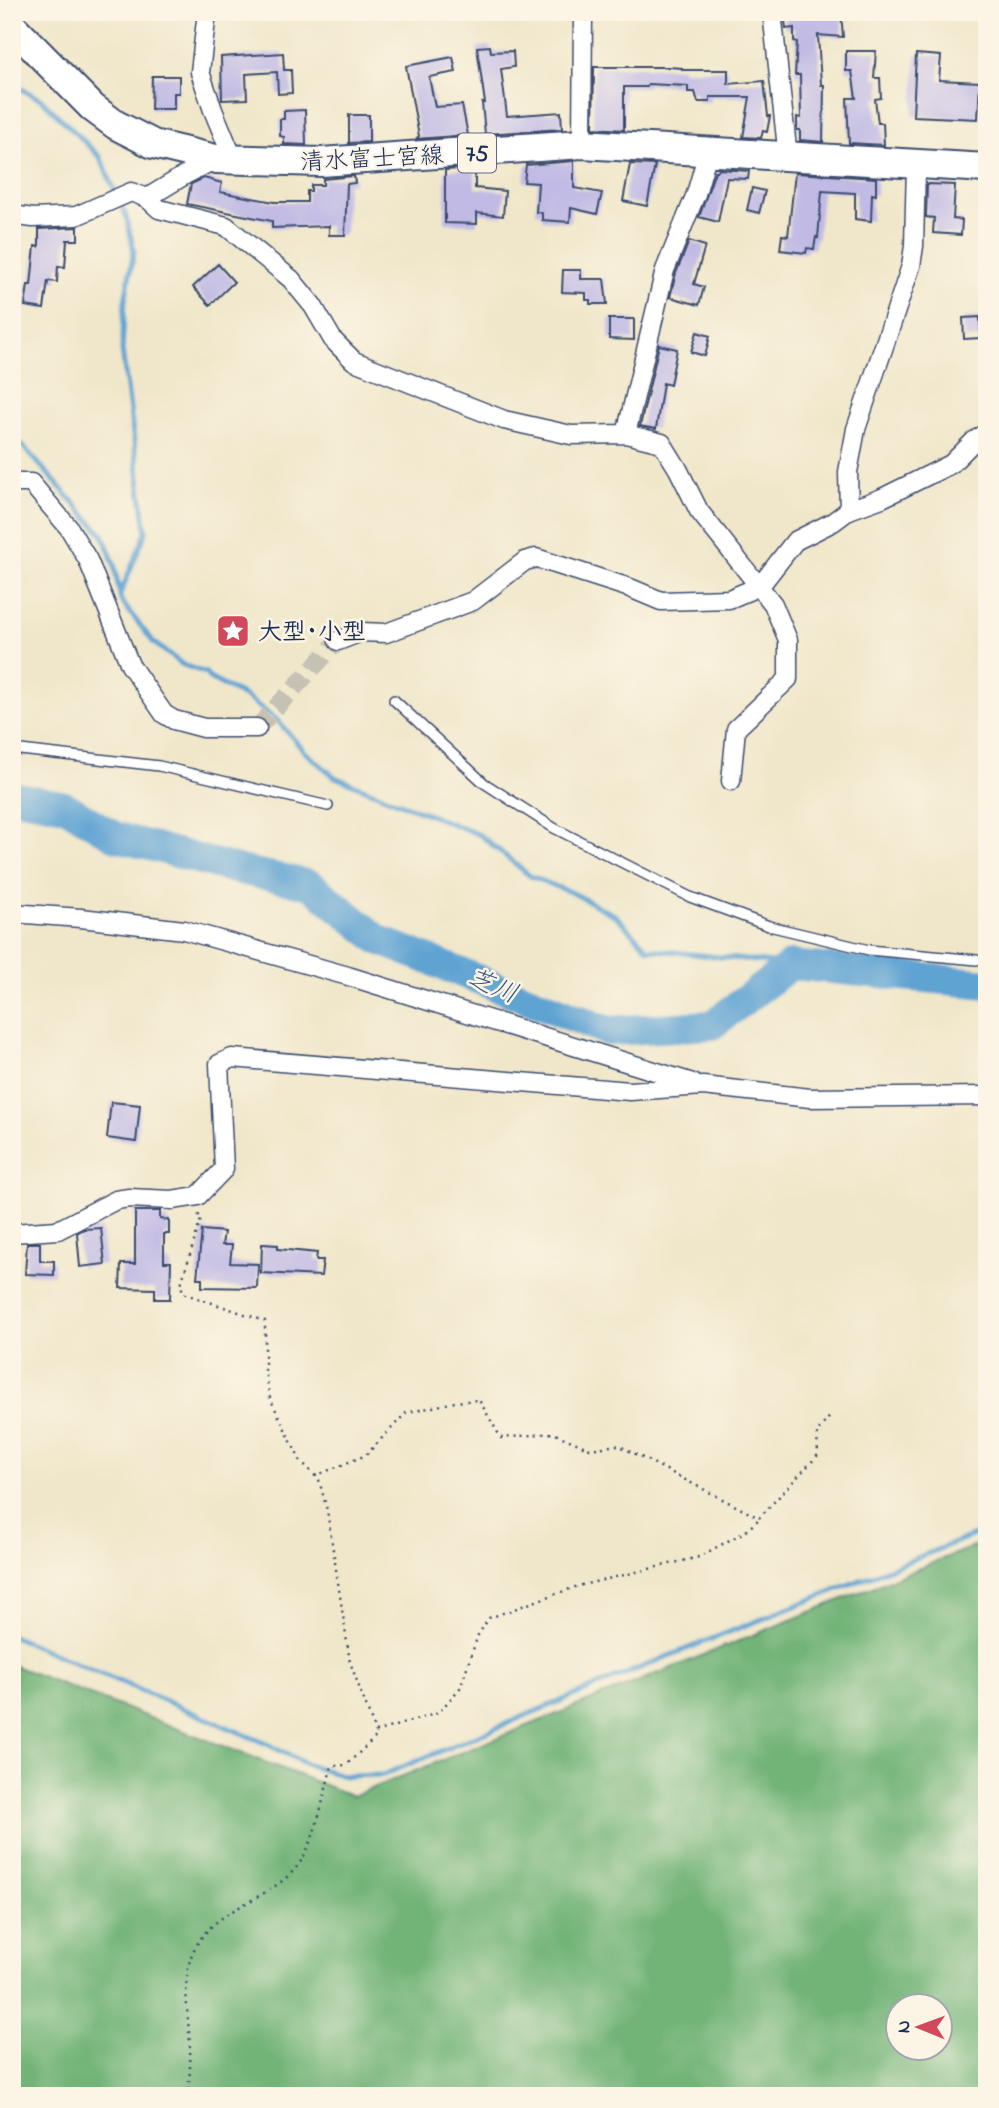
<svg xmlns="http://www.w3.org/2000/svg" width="999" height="2108" viewBox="0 0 999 2108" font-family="'Indie Flower','Klee One',sans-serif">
  <rect width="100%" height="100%" fill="#fcf5e5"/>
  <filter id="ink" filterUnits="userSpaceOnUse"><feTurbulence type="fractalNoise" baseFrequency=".0143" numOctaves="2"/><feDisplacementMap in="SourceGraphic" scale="14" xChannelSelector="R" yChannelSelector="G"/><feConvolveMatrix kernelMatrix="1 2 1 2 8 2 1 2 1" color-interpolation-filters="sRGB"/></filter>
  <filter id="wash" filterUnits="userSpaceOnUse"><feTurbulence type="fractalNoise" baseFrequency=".00686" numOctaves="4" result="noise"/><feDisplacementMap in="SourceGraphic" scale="28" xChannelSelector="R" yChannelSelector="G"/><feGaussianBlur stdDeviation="1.57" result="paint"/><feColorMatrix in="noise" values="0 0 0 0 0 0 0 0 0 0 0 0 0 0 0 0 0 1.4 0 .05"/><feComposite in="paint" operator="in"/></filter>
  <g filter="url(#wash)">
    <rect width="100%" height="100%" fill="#f0e7ca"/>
    <!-- forest -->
    <path fill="#72b478" stroke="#46726b" stroke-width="2" fill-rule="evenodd" d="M 987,1541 L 987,2096 L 12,2096 L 12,1665 L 353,1796 ZM 898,2007 L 940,2007 L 940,2048 L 898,2048 Z"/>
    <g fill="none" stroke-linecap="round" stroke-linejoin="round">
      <!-- stream -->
      <path stroke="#5ea3d3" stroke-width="5" d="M 12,84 L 42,100 L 100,157 L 126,216 L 134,251 L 125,301 L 122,350 L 146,532 L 121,592
        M 12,434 L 103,535 L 114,564 L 121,601 L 154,643 L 183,665 L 206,673 L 209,678 L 244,696 L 276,719 L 305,752 L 335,777 L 480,835 L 530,876 L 575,894 L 616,916 L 648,949 L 791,965
        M 12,1636 L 267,1744 L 310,1766 L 345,1776 L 383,1775 L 671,1655 L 987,1530"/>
      <!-- river -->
      <path stroke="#5ea3d3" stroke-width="30" d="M 12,796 L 65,806 L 114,836 L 231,868 L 311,885 L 379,940 L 608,1031 L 712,1025 L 791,965 L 987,984"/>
    </g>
    <g id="blocks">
      <!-- building -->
      <path fill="#c0bae5" d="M 784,12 L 841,12 L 843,37 L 818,35 L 821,85 L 824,85 L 823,142 L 800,140 L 800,130 L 797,130 L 797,117 L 801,118 L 800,75 L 795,75 L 797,42 L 794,41 L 794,28 L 786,29 Z
        M 490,46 L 491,52 L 513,51 L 514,67 L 501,69 L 507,116 L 561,112 L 562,129 L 485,134 L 482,103 L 485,103 L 477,47 Z
        M 846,51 L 876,51 L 874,78 L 880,78 L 881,98 L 875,99 L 878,123 L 883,123 L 884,145 L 849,143 L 847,98 L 856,98 L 852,71 L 846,71 Z
        M 283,53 L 284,70 L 291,70 L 292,93 L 278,94 L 277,72 L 246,74 L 247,99 L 222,100 L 221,57 Z
        M 916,54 L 941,56 L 939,80 L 980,82 L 978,119 L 913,116 Z
        M 453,57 L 456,72 L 429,77 L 435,107 L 462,105 L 468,135 L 416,139 L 419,136 L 406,66 Z
        M 594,67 L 668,67 L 682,68 L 682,70 L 728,70 L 728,84 L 764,81 L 768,116 L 770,116 L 767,132 L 763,131 L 761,138 L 743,137 L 750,97 L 710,97 L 710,102 L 698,102 L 695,92 L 688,92 L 688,86 L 648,84 L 647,87 L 624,87 L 624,130 L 593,128 Z
        M 152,76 L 179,76 L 179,93 L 174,93 L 174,109 L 151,109 Z
        M 305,110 L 306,145 L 284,144 L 284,137 L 280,136 L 280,119 L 284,119 L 284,111 Z
        M 349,115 L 369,115 L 369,142 L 349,143 Z
        M 574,161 L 574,188 L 602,193 L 597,214 L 571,208 L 570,222 L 542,220 L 542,213 L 536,212 L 538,183 L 524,182 L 526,165 Z
        M 630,164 L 655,165 L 647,206 L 623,201 Z
        M 475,168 L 475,188 L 505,191 L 503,216 L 477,213 L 477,224 L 445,223 L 445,170 Z
        M 719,169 L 749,171 L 748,179 L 727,178 L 718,222 L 699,217 L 715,171 L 718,171 Z
        M 795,173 L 876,178 L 876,195 L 872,194 L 871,221 L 855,219 L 855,193 L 822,191 L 818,238 L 816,237 L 814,249 L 807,248 L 806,253 L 780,250 L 782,235 L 788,236 Z
        M 354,176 L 355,183 L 347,184 L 345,235 L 329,235 L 329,226 L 272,228 L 272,221 L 187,204 L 191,184 L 204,178 L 222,183 L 220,192 L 274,202 L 307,202 L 307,191 L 311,191 L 311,185 L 323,185 L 323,179 Z
        M 927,184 L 955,185 L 953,219 L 962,220 L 961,235 L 933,233 L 934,218 L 926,217 Z
        M 752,188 L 765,191 L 759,213 L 747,210 Z
        M 78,227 L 78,240 L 67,240 L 65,267 L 58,266 L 57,282 L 48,281 L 44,309 L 25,306 L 28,285 L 31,285 L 35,246 L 39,247 L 39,229 Z
        M 689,241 L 705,246 L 694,284 L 704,287 L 699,305 L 670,297 L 676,273 Z
        M 218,264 L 234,282 L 210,305 L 193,287 Z
        M 563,270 L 581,270 L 581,279 L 604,279 L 607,304 L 590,304 L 590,300 L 586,300 L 586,293 L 562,292 Z
        M 980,317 L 981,338 L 964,339 L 963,318 Z
        M 609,319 L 634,319 L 634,340 L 609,339 Z
        M 697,332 L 710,336 L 705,356 L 691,352 Z
        M 659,345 L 677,349 L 670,385 L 663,383 L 656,429 L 640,426 Z
        M 111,1102 L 140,1105 L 136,1142 L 107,1138 Z
        M 135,1211 L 160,1211 L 160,1219 L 169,1220 L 169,1234 L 164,1234 L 164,1262 L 171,1262 L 170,1299 L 155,1299 L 155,1289 L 120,1288 L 121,1264 L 135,1264 Z
        M 101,1228 L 105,1264 L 80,1267 L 77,1233 L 84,1229 Z
        M 202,1230 L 224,1232 L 222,1245 L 232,1245 L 230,1263 L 258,1264 L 257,1288 L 202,1287 L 202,1278 L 197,1278 Z
        M 27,1243 L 40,1243 L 40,1261 L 54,1261 L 54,1275 L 25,1274 Z
        M 262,1244 L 278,1245 L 278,1249 L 317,1253 L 316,1260 L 323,1260 L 321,1276 L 261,1273 Z"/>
    </g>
  </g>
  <g filter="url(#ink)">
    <use href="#blocks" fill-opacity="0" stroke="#3b4b6e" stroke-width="2"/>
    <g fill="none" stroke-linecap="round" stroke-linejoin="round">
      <!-- minor-tunnel -->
      <path stroke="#c5c2b4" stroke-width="18" stroke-dasharray="18 9" stroke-linecap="butt" d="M 257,728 L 338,641"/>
      <defs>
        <path id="service" d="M 206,18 L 226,12
          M 394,700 L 484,783 L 554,828 L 690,897 L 769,926 L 869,950 L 977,960
          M 12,749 L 159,766 L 328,806"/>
        <path id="minor" d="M 207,12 L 200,72 L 213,110 L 234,161
          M 772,12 L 788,157
          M 582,144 L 583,12
          M 147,198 L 159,209 L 226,226 L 291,279 L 313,306 L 333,340 L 354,361 L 504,420 L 571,435 L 626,434 L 662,443 L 678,469 L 699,511 L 773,604 L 788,640 L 788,679 L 736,729 L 731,781
          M 12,215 L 33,218 L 76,216 L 131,192 L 147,198 L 185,175 L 216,159
          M 626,434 L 665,270 L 696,194 L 708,152
          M 12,483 L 31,483 L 69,528 L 88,560 L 130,665 L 164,714 L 174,720 L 204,728 L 257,728
          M 849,510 L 848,472 L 856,429 L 911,266 L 914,246 L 916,165
          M 338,641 L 361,632 L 386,633 L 473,601 L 525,561 L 536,558 L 630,588 L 661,601 L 729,599 L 760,586 L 795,541 L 833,522 L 849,510 L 882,498 L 951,464 L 974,441 L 987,433
          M 12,913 L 81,918 L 184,930 L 348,976 L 693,1083
          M 12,1233 L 58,1230 L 116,1200 L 129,1198 L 172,1200 L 198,1196 L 224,1169 L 219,1064 L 232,1058 L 630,1091 L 703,1086 L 810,1098 L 987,1096"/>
        <path id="primary" d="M 12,26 L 93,108 L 116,125 L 153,144 L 216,159 L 321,162 L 582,144 L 987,168"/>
      </defs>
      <!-- service casing -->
      <use href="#service" stroke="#3b4b6e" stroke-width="12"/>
      <!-- minor casing -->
      <use href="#minor" stroke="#3b4b6e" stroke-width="21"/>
      <!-- primary casing -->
      <use href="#primary" stroke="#3b4b6e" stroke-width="32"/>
      <!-- path -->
      <path stroke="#3b4b6e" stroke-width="2.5" stroke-dasharray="2 5" stroke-linecap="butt" d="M 315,1476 L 366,1455 L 406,1413 L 455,1402 L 479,1400 L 501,1438 L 553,1433 L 590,1449 L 618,1445 L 759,1518 L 818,1455 L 817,1432 L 832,1414
        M 375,1732 L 438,1713 L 460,1688 L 478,1635 L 489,1618 L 578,1586 L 699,1557 L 746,1531 L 759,1519
        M 188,2096 C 189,2080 191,2064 190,2048 C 189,2019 180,1974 195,1948 C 216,1907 265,1902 294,1870 C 315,1848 323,1795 332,1766 L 346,1765 L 377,1736 L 350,1662 L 327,1510 L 319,1480 L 300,1460 L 270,1398 L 265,1371 L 265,1321 L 183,1293 L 181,1284 L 201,1219 L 197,1212"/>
      <!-- service -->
      <use href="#service" stroke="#fff" stroke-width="9"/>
      <!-- minor -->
      <use href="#minor" stroke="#fff" stroke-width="18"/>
      <!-- primary -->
      <use href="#primary" stroke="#fff" stroke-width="28"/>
    </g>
  </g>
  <!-- icons -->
  <defs>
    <symbol id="sight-square" viewBox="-11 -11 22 22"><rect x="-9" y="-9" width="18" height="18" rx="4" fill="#d1495b" stroke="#fcf5e5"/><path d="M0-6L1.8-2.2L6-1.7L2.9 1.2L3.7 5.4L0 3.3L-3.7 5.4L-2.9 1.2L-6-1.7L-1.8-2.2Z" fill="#fff"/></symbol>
  </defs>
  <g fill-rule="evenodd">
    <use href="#sight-square" x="214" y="612" width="38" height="38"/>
  </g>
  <g text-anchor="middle" stroke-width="5" stroke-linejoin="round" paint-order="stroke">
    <!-- shield labels -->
    <rect fill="#fcf5e5" stroke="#5e6a86" stroke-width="2" x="458" y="133.5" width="38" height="39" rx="5"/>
    <g font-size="23" font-weight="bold" fill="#1b2f5e">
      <text x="477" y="161">75</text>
    </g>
    <!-- street labels -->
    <g font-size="24" fill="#1b2f5e" stroke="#fcf5e5">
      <text transform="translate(372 158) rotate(-3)" y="8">清水富士宮線</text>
    </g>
    <!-- poi labels -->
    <g font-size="24" font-weight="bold" fill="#1b2f5e" stroke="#fcf5e5" text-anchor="start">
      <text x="258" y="639">大型･小型</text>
    </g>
    <!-- water labels -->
    <g font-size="26" font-style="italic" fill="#325887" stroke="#fcf5e5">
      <text transform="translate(493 985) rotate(22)" y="9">芝川</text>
    </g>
  </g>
  <!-- margin -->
  <rect width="999" height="2108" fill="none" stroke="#fcf5e5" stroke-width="42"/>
  <!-- north arrow -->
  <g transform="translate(919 2027) rotate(271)"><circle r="33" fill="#fcf5e5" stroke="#a2a6af" stroke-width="2"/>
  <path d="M0-5L12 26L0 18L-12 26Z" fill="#d1495b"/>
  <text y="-10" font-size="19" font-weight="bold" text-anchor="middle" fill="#1b2f5e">N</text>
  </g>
</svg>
